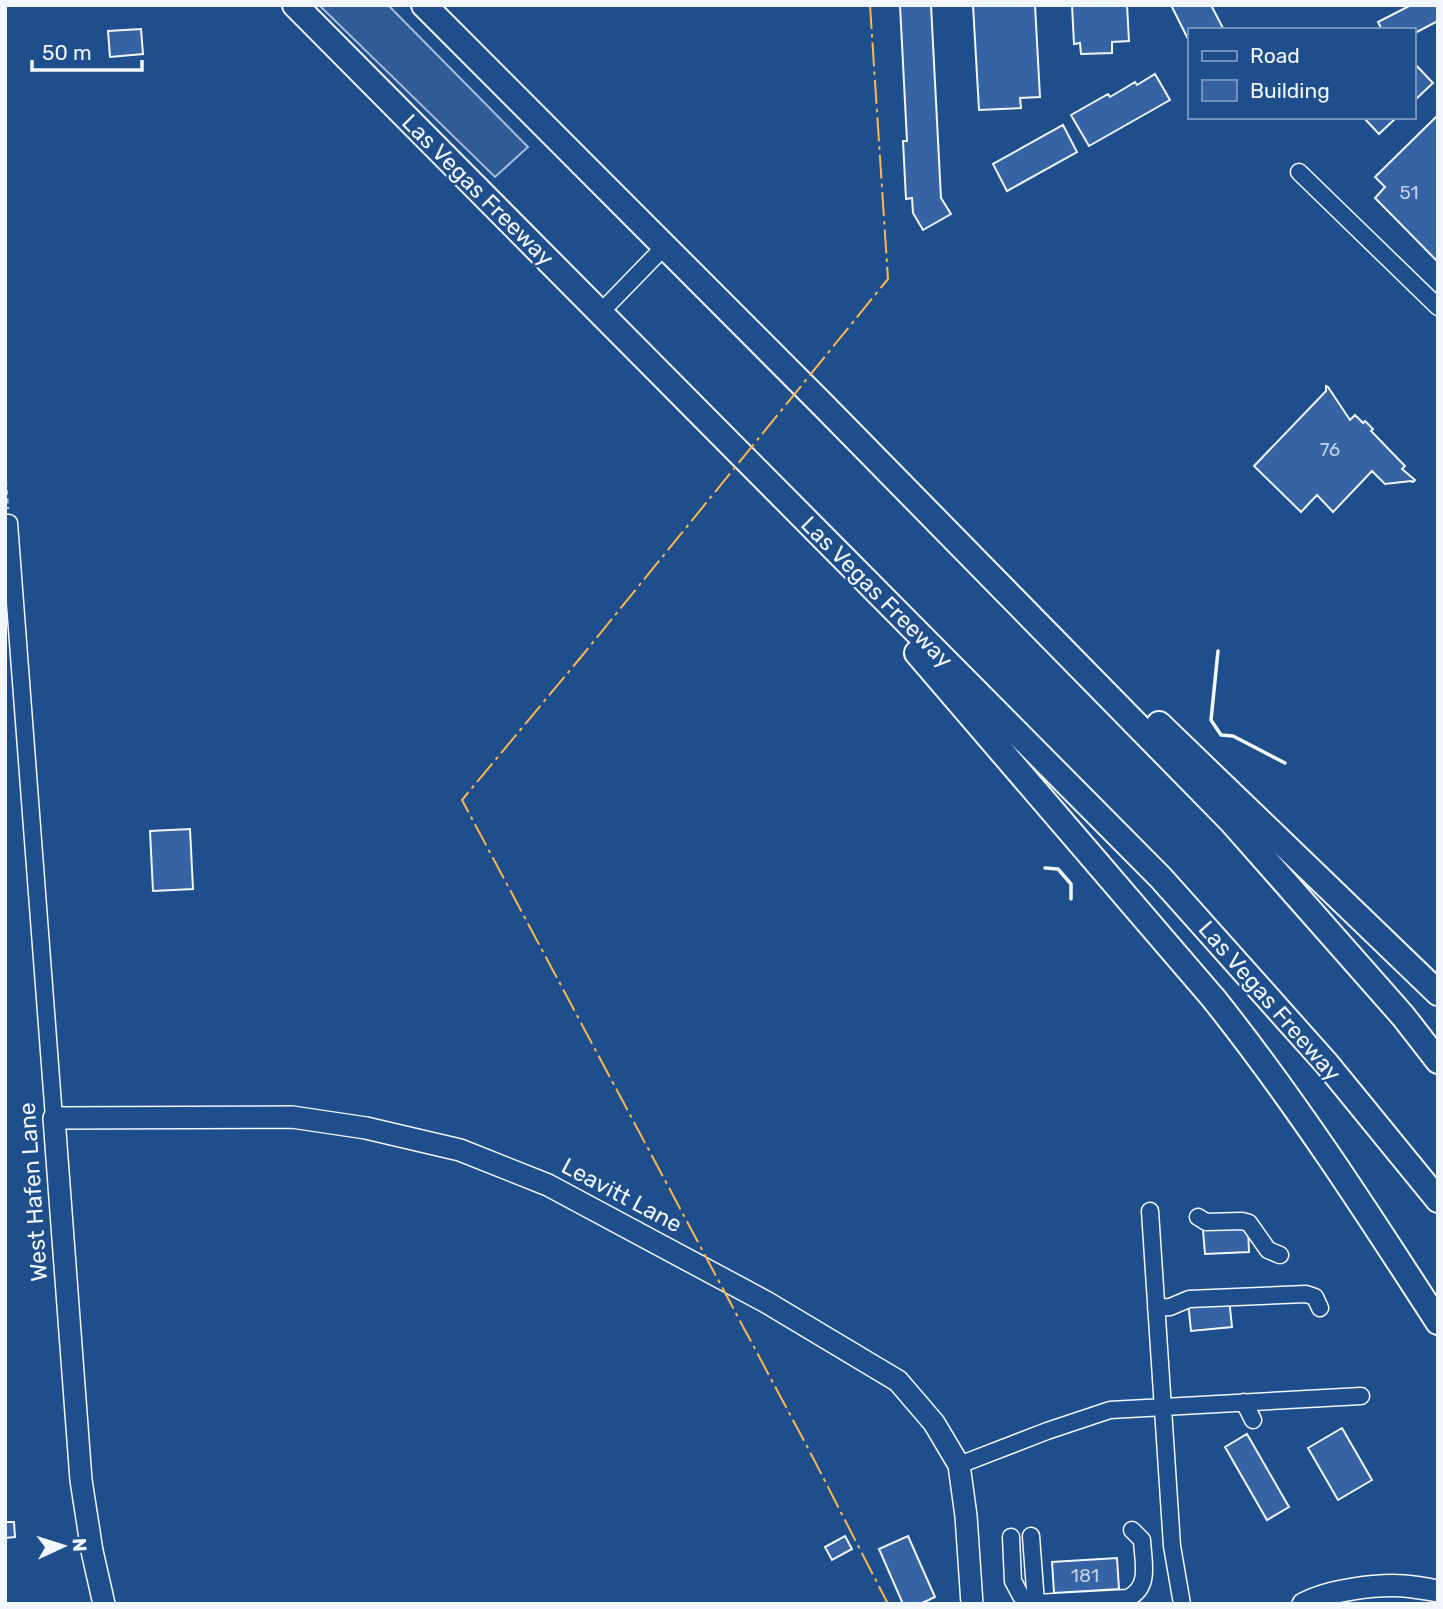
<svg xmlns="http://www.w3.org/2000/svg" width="1443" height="1609" viewBox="0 0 1443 1609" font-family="Rubik,sans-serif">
  <rect width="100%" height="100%" fill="#1f4e8c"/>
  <!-- built -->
  <path fill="#305b95" stroke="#a8bbd7" stroke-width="2" d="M 319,5 L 388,5 L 528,147 L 495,177 Z"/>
  <!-- building -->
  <path fill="#3563a3" stroke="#f2f6ff" stroke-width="2" d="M 900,5 L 931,5 L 941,198 L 951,214 L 923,230 L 913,213 L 912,198 L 906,199 L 903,141 L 907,141 Z
    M 973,5 L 1035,5 L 1040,97 L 1020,98 L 1021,108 L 979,110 Z
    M 1072,5 L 1127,5 L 1129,41 L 1112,42 L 1112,53 L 1081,54 L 1080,43 L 1074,44 Z
    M 1171,5 L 1211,5 L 1224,30 L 1189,30 L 1189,41 Z
    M 1411,5 L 1438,5 L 1438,21 L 1413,34 L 1413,30 L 1382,30 L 1378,22 Z
    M 141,29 L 143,54 L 110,57 L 108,31 Z
    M 1413,62 L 1433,83 L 1413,102 Z
    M 1155,74 L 1170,100 L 1089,146 L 1071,115 L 1108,94 L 1110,97 L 1135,82 L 1137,85 Z
    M 1438,115 L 1438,262 L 1375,198 L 1385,187 L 1375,177 Z
    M 1363,117 L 1397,117 L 1379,134 Z
    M 1063,125 L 1077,152 L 1007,191 L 993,164 Z
    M 1326,386 L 1328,387 L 1350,420 L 1355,415 L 1363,423 L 1365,421 L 1373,429 L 1371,431 L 1405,466 L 1402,469 L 1415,480 L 1413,482 L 1411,481 L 1385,484 L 1372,471 L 1333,512 L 1317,495 L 1301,512 L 1254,466 L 1326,391 Z
    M 190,829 L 193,889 L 153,891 L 150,831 Z
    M 1248,1227 L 1249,1252 L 1205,1254 L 1203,1230 Z
    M 1229,1298 L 1232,1327 L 1191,1331 L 1188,1302 Z
    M 1342,1428 L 1372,1480 L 1338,1500 L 1308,1448 Z
    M 1247,1434 L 1289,1507 L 1267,1520 L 1225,1447 Z
    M 5,1522 L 14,1522 L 15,1537 L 5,1538 Z
    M 845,1536 L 852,1549 L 832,1560 L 825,1547 Z
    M 908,1536 L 935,1597 L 920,1604 L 903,1604 L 879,1549 Z
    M 1117,1558 L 1119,1589 L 1054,1593 L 1052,1562 Z"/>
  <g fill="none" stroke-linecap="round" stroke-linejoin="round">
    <defs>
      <path id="minor" d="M 1299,172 L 1438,307
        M 600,313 L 665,246
        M 5,523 L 9,523 L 54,1118
        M 1150,1211 L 1172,1546 L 1182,1604
        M 1198,1217 L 1206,1222 L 1242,1221 L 1249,1223 L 1268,1250 L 1280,1255
        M 1156,1308 L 1170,1307 L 1189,1299 L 1306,1294 L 1315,1297 L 1320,1308
        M 1244,1402 L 1253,1420
        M 959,1465 L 1047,1431 L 1110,1410 L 1361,1396
        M 1031,1536 L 1036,1603
        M 1011,1537 L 1013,1581 L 1021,1596 L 1036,1603 L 1128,1598 C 1151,1587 1143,1562 1142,1540 L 1132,1530"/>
      <path id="major" d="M 104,1604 L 92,1551 L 81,1480 L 54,1118 L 292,1117 L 366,1128 L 460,1150 L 548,1185 L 766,1302 L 898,1381 L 934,1423 L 959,1465 L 966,1516 L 972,1604
        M 1303,1604 C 1328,1590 1377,1584 1405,1586 C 1416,1587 1427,1589 1438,1591"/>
      <path id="highway" d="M 295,5 L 1161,878 L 1327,1064 L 1438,1200
        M 424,5 L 824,406 L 1231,821 L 1403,1016 L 1438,1061
        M 917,653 L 1214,999 C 1296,1102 1367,1212 1438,1322
        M 1159,724 L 1438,993"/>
    </defs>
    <!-- minor casing -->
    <use href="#minor" stroke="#f2f6ff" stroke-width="19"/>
    <!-- major casing -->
    <use href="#major" stroke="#f2f6ff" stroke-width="24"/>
    <!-- highway casing -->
    <use href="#highway" stroke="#f2f6ff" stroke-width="28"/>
    <!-- path -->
    <path stroke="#b3c4dc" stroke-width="2.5" stroke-dasharray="5 3.5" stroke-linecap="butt" d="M 5,473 L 8,509"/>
    <!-- minor -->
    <use href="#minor" stroke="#1f4e8c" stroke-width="16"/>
    <!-- major -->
    <use href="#major" stroke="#1f4e8c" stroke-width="21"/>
    <!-- highway -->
    <use href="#highway" stroke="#1f4e8c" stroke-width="24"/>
    <!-- wall -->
    <path stroke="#f2f6ff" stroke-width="3.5" d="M 1218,651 L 1211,720 L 1221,735 L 1233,736 L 1285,763
      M 1045,868 L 1058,869 L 1071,884 L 1071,899"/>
    <!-- power -->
    <path stroke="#ffb74d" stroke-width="2" stroke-dasharray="24 5 3.5 5" stroke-linecap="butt" d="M 870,5 L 888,279 L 581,657 L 462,800 L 810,1452 L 888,1604"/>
  </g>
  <g text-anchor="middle" stroke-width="5" stroke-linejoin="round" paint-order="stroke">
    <!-- number labels -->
    <g font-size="19" fill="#c3d1e8">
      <text x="1409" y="199">51</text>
      <text x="1330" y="456">76</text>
      <text x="1085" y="1582">181</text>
    </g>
    <!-- street labels -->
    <g font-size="23" fill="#f2f6ff" stroke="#1f4e8c">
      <text transform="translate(478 190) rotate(45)" y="8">Las Vegas Freeway</text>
      <text transform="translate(877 592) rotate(45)" y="8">Las Vegas Freeway</text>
      <text transform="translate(1270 1001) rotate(49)" y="8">Las Vegas Freeway</text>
      <text transform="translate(33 1192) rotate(-94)" y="8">West Hafen Lane</text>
      <text transform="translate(622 1195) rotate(28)" y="8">Leavitt Lane</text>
    </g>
  </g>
  <!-- border -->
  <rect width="1443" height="1609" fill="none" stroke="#f2f6ff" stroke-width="14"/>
  <!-- legend -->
  <rect x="1188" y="28" width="228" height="91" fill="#1f4e8c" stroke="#7391ba" stroke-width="2"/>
  <rect x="1202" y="51" width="35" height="10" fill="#1f4e8c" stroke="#7391ba" stroke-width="2"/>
  <text x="1250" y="63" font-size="21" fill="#f2f6ff">Road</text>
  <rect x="1202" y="80" width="35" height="21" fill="#3563a3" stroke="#7391ba" stroke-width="2"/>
  <text x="1250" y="98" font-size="21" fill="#f2f6ff">Building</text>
  <!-- north arrow -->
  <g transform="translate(63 1546) rotate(86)" stroke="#1f4e8c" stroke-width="5" paint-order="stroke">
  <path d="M0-5L12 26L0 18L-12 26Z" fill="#f2f6ff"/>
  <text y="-10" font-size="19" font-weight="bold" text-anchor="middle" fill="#f2f6ff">N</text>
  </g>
  <!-- scale -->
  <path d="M32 60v10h110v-10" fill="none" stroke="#f2f6ff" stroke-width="3.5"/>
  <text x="42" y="60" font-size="21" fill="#f2f6ff" stroke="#1f4e8c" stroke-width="5" paint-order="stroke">50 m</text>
</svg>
